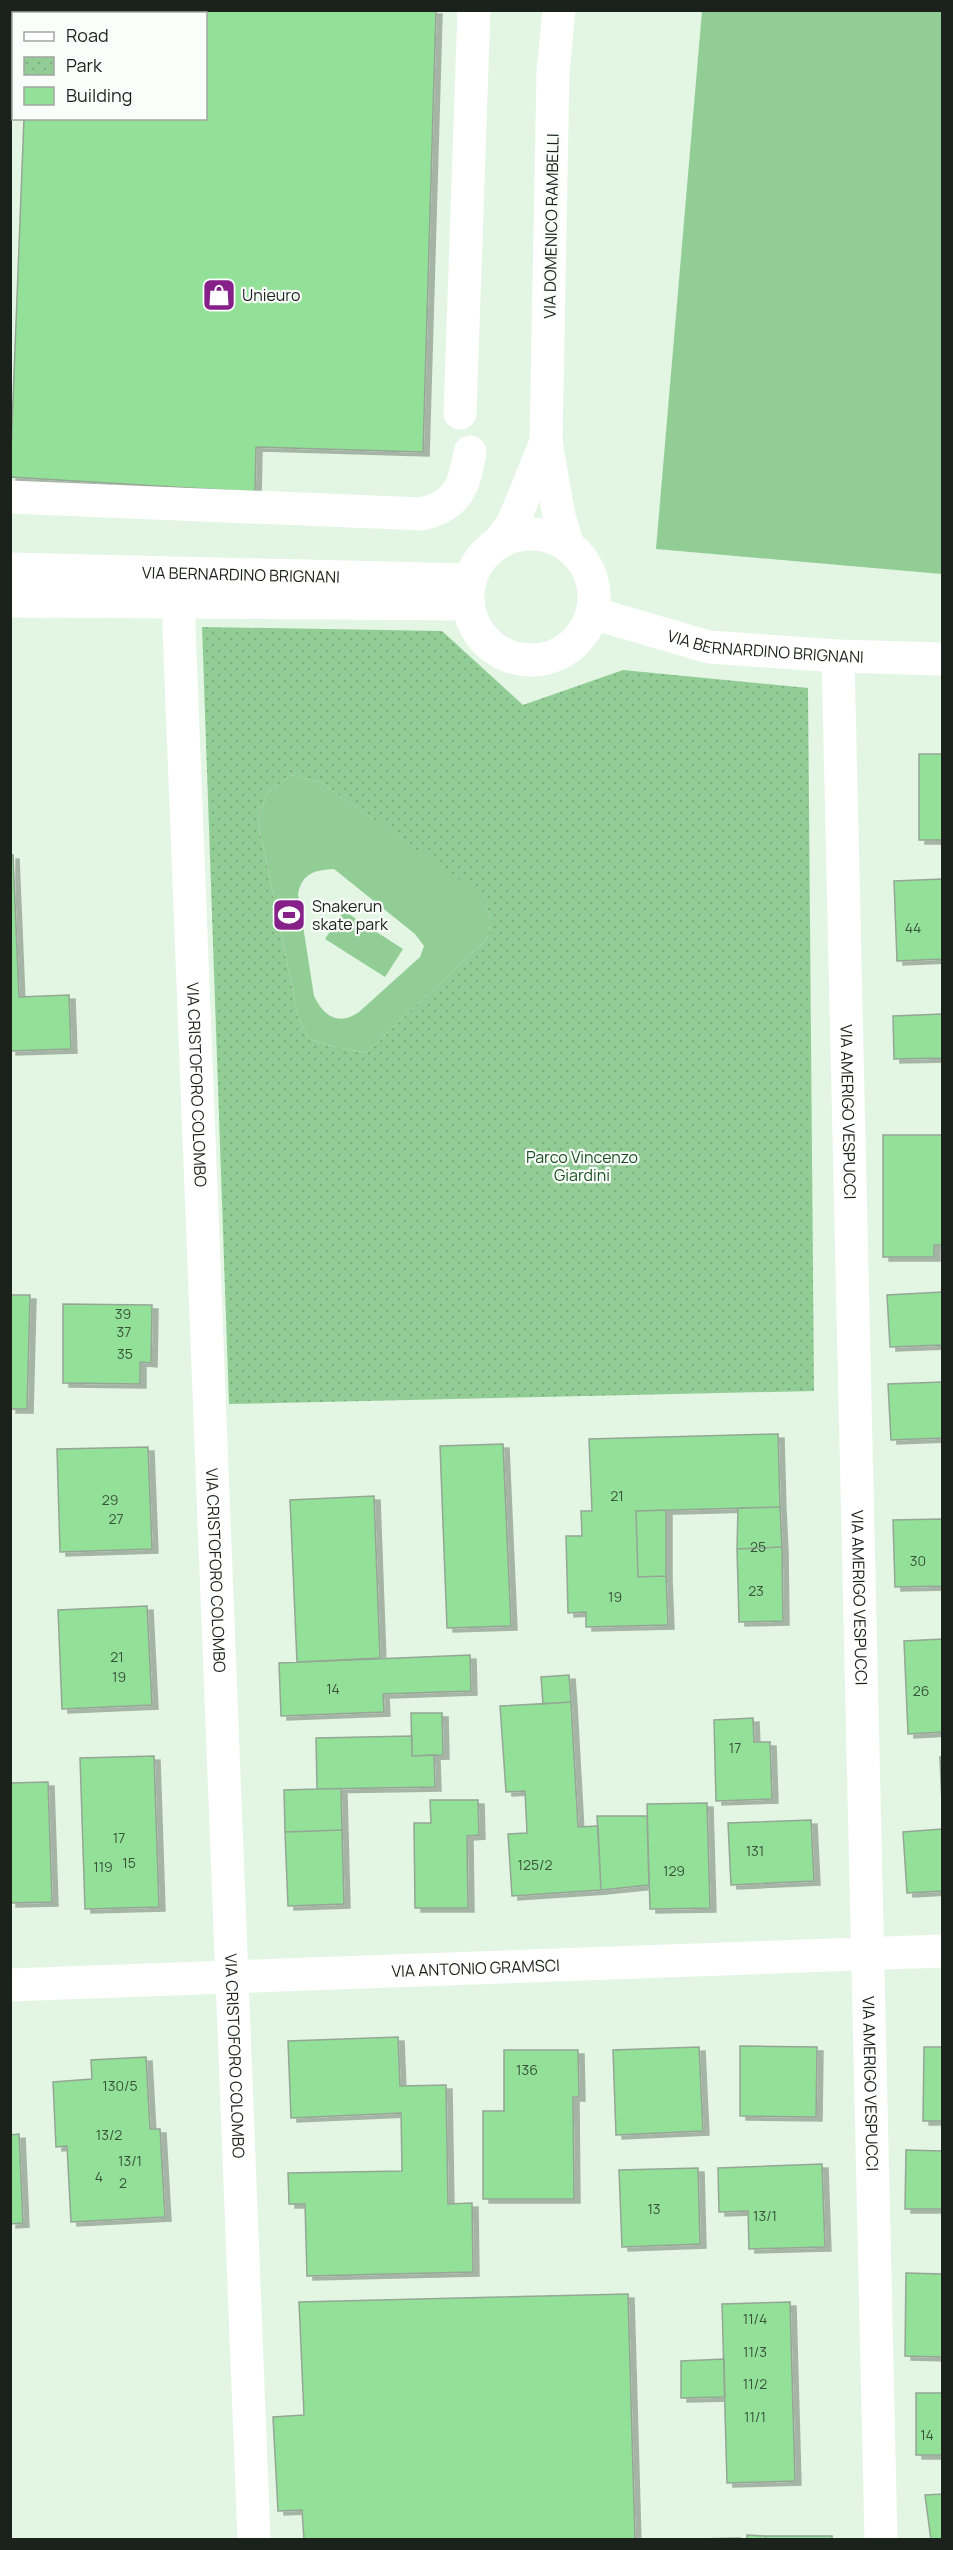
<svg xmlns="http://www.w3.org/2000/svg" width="953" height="2550" viewBox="0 0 953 2550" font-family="Manrope,sans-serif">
  <defs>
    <pattern id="park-dots" width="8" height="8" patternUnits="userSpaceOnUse" patternTransform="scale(1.5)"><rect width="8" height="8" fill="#93cd96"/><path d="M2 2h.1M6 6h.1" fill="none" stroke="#7eb081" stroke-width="1.8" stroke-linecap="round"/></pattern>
    <filter id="shadow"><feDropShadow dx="6" dy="4" stdDeviation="0" flood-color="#0004"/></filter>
  </defs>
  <rect width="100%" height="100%" fill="#e2f6e3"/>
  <!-- grass -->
  <path fill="#93cd96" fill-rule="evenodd" d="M 702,11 L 942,11 L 942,574 L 656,549 Z
    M 291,775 L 320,782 L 471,887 C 487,906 495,913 487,939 L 366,1053 L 327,1045 L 308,1038 L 298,1016 L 258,821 L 267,793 ZM 334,869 L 415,934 L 424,946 L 420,957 L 359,1012 C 339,1026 324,1017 314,996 L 298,894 C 302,873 315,870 334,869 Z
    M 344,911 L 403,949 L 385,977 L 325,939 Z"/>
  <!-- park -->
  <path fill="url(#park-dots)" fill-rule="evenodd" d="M 202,627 L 442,631 L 523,705 L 623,670 L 808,688 L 814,1391 L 229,1404 ZM 291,775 L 320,782 L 470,887 C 487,906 495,913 487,939 L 366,1053 L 327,1045 L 308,1038 L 298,1016 L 258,821 L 267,793 Z"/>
  <!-- building -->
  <path fill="#93e099" stroke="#94a795" stroke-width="1.5" filter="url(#shadow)" d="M 28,10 L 436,10 L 423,452 L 256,447 L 255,492 L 10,477 L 24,118 L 206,118 L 206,14 L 28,14 Z
    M 919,754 L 942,754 L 942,840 L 919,840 Z
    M 10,855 L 13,855 L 19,997 L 69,995 L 71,1049 L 10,1051 Z
    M 942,879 L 942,959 L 897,961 L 894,881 Z
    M 942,1014 L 942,1058 L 894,1059 L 893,1016 Z
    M 883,1135 L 942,1135 L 942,1245 L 934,1245 L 934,1257 L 883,1257 Z
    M 942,1292 L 942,1345 L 890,1347 L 887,1295 Z
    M 10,1295 L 30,1295 L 27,1409 L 10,1409 Z
    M 63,1304 L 152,1305 L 151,1363 L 140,1362 L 140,1384 L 63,1383 Z
    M 942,1382 L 942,1438 L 891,1440 L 888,1384 Z
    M 778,1434 L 780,1507 L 636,1511 L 638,1577 L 666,1576 L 668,1625 L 586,1627 L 586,1612 L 568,1613 L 566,1536 L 582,1536 L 581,1511 L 592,1511 L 589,1439 Z
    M 503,1444 L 511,1626 L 447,1628 L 440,1446 Z
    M 148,1447 L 152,1549 L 60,1552 L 57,1449 Z
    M 374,1496 L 380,1658 L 297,1662 L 290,1500 Z
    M 780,1507 L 782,1547 L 737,1549 L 738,1508 Z
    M 666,1510 L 666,1576 L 638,1577 L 636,1511 Z
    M 942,1519 L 942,1586 L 895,1587 L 893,1520 Z
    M 782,1547 L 783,1621 L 739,1622 L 737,1549 Z
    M 147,1606 L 152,1705 L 62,1709 L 58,1610 Z
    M 942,1639 L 942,1732 L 908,1734 L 904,1641 Z
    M 470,1655 L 471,1691 L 383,1694 L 384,1712 L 281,1716 L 279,1663 Z
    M 569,1675 L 571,1702 L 543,1704 L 541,1677 Z
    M 571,1702 L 578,1827 L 598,1826 L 601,1890 L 512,1896 L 508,1834 L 527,1833 L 525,1791 L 506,1792 L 500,1706 Z
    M 411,1713 L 442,1713 L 443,1755 L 412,1756 Z
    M 753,1718 L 754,1742 L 770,1742 L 772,1799 L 716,1801 L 714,1720 Z
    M 412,1736 L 412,1756 L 434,1755 L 435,1787 L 317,1789 L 316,1738 Z
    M 154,1756 L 159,1907 L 85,1909 L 80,1758 Z
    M 940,1757 L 942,1757 L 942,1803 Z
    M 48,1782 L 52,1902 L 10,1903 L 10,1783 Z
    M 317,1789 L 341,1789 L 342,1830 L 285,1832 L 284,1790 Z
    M 430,1800 L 478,1800 L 479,1835 L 467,1836 L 468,1908 L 415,1908 L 414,1823 L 431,1823 Z
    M 707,1803 L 710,1908 L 650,1909 L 647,1804 Z
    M 597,1816 L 647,1816 L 649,1885 L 601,1890 Z
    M 811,1820 L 814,1881 L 731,1885 L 728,1823 Z
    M 942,1829 L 942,1891 L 907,1893 L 903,1832 Z
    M 342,1830 L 344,1904 L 288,1906 L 285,1832 Z
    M 398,2037 L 400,2086 L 446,2085 L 448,2204 L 472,2203 L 473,2272 L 307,2276 L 305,2204 L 289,2204 L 288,2173 L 402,2171 L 401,2113 L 291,2118 L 288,2041 Z
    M 740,2046 L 817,2047 L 816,2117 L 740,2116 Z
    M 699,2047 L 703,2131 L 616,2135 L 613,2050 Z
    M 924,2047 L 942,2047 L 942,2121 L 923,2121 Z
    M 504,2050 L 578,2050 L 579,2097 L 573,2097 L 574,2199 L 483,2199 L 483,2111 L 504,2111 Z
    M 146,2057 L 150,2129 L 160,2129 L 165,2217 L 71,2222 L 67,2146 L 56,2147 L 53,2082 L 92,2079 L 91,2060 Z
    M 19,2134 L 23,2223 L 10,2224 L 10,2135 Z
    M 906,2150 L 942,2151 L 942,2209 L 905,2209 Z
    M 822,2164 L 825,2247 L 749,2249 L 748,2211 L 719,2212 L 718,2168 Z
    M 698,2168 L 700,2244 L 622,2247 L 619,2170 Z
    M 906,2273 L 942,2274 L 942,2357 L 905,2356 Z
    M 628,2294 L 635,2540 L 304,2540 L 302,2510 L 278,2511 L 273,2417 L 304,2415 L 299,2302 Z
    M 790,2302 L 795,2481 L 727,2483 L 722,2304 Z
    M 724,2359 L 725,2397 L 681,2398 L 681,2361 Z
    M 916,2393 L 942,2393 L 942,2455 L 916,2455 Z
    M 942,2494 L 942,2540 L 931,2540 L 925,2495 Z
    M 747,2535 L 766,2536 L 765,2540 L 747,2540 Z
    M 766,2536 L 832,2536 L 832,2540 L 765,2540 Z
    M 740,2538 L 740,2540 L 678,2540 L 693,2539 Z"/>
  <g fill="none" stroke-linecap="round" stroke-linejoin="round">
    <!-- minor -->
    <g stroke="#fff" stroke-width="33">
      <path d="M 559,10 L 553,72 L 546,442 L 559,516 L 568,546"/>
      <path d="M 460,413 L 474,10"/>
      <path d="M 10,497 L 422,514 C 459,505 464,486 470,452"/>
      <circle cx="531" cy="597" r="63"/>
      <path d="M 499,542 L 513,523 L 546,442"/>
      <path id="s1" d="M 10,569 L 470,580"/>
      <path d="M 10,601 L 468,604"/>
      <path id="s2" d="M 178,602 L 254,2540"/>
      <path id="s3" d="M 592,613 L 709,647 L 838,656 L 942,659"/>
      <path id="s4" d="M 838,656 L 881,2540"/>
      <path id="s5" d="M 10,1985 L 942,1951"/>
    </g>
  </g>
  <!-- icons -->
  <defs>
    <symbol id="shop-square" viewBox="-11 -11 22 22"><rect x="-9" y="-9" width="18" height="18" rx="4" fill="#852189" stroke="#fafefa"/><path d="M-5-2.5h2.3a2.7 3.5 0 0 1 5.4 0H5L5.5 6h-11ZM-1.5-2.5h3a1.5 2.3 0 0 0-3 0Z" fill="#fff"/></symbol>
    <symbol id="stadium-square" viewBox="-11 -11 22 22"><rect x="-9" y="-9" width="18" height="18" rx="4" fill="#852189" stroke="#fafefa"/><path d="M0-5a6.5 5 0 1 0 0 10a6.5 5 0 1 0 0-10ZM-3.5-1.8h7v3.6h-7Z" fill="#fff"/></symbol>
  </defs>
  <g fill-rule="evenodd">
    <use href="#shop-square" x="200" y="276" width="38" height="38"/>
    <use href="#stadium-square" x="270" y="896" width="38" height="38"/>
  </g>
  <g text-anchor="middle" stroke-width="4.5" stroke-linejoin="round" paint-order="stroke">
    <!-- number labels -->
    <g font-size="14" fill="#39523a">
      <text x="913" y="933">44</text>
      <text x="123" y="1319">39</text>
      <text x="124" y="1337">37</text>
      <text x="125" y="1359">35</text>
      <text x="617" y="1501">21</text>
      <text x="110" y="1505">29</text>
      <text x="116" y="1524">27</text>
      <text x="758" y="1552">25</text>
      <text x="918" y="1566">30</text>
      <text x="756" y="1596">23</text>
      <text x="615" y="1602">19</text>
      <text x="117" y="1662">21</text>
      <text x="119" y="1682">19</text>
      <text x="333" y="1694">14</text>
      <text x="921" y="1696">26</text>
      <text x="735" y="1753">17</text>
      <text x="119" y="1843">17</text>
      <text x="755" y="1856">131</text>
      <text x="129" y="1868">15</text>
      <text x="535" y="1870">125/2</text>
      <text x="103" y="1872">119</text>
      <text x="674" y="1876">129</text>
      <text x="527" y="2075">136</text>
      <text x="120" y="2091">130/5</text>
      <text x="109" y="2140">13/2</text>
      <text x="130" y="2166">13/1</text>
      <text x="99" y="2182">4</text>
      <text x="123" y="2188">2</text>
      <text x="654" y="2214">13</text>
      <text x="765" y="2221">13/1</text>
      <text x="755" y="2324">11/4</text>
      <text x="755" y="2357">11/3</text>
      <text x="755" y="2389">11/2</text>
      <text x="755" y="2422">11/1</text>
      <text x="927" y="2440">14</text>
    </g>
    <!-- street labels -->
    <g font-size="16" fill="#1b221b" stroke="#fafefa">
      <text transform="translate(551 226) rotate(-89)" y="6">VIA DOMENICO RAMBELLI</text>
      <text dy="6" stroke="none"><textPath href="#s1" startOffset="231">VIA BERNARDINO BRIGNANI</textPath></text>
      <text dy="6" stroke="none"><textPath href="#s3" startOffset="178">VIA BERNARDINO BRIGNANI</textPath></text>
      <text dy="6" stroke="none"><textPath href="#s2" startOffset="483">VIA CRISTOFORO COLOMBO</textPath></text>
      <text dy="6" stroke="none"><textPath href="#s4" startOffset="456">VIA AMERIGO VESPUCCI</textPath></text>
      <text dy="6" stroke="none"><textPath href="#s2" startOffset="969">VIA CRISTOFORO COLOMBO</textPath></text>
      <text dy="6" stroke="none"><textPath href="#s4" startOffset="942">VIA AMERIGO VESPUCCI</textPath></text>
      <text dy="6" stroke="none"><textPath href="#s5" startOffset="466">VIA ANTONIO GRAMSCI</textPath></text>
      <text dy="6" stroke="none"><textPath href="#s2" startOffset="1455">VIA CRISTOFORO COLOMBO</textPath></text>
      <text dy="6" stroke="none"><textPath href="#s4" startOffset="1428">VIA AMERIGO VESPUCCI</textPath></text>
    </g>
    <!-- poi labels -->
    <g font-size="16" fill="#1b221b" stroke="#fafefa" text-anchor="start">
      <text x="242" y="301">Unieuro</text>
      <text x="312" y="912">Snakerun<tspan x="312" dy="18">skate park</tspan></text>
    </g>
    <!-- park labels -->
    <g font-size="16" fill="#1c5123" stroke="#fafefa">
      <text x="582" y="1163">Parco Vincenzo<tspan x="582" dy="18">Giardini</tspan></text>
    </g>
  </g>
  <!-- border -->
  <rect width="953" height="2550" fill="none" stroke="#1b221b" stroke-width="24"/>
  <!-- legend -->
  <rect x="12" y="12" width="195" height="108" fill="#fafefa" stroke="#a1a6a1" stroke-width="1.5"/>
  <rect x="24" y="32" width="30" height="9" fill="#ffffff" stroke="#a1a6a1" stroke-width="1.5"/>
  <text x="66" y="42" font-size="18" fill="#1b221b">Road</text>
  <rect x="24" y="57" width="30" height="18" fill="url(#park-dots)" stroke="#a1a6a1" stroke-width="1.5"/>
  <text x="66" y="72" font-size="18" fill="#1b221b">Park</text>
  <rect x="24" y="87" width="30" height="18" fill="#93e099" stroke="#a1a6a1" stroke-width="1.5"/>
  <text x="66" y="102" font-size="18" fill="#1b221b">Building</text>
</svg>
